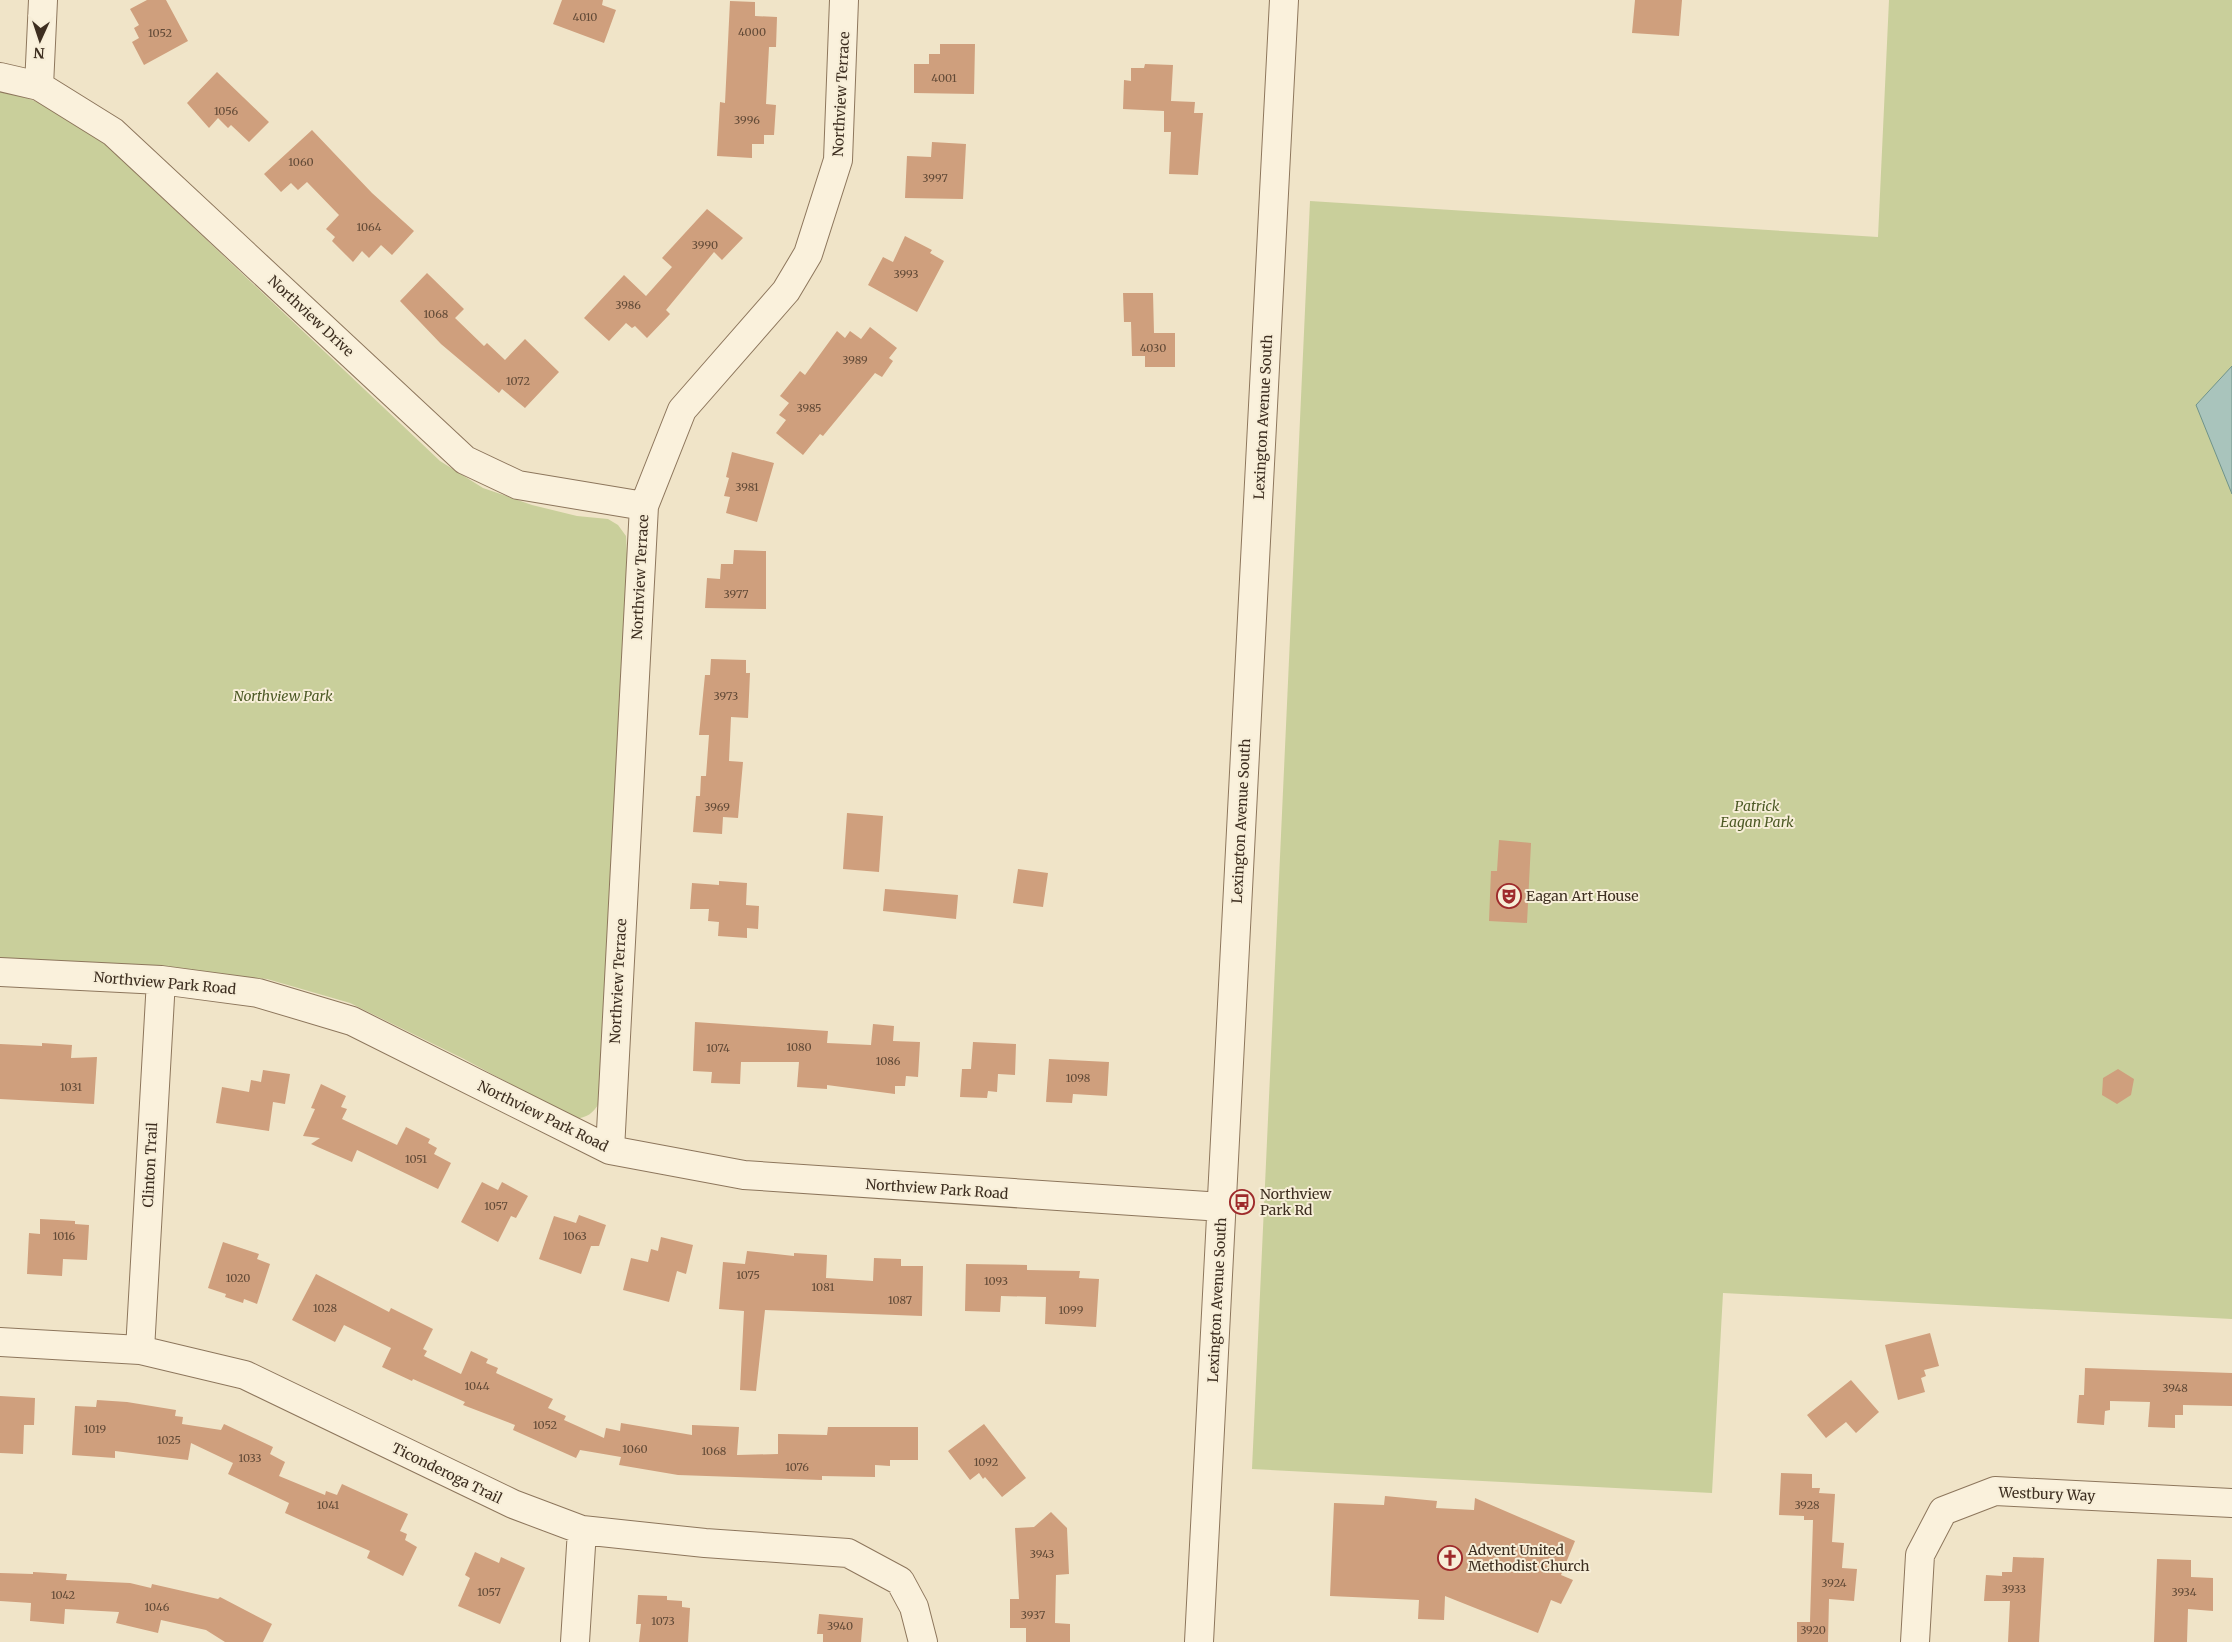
<svg xmlns="http://www.w3.org/2000/svg" width="2232" height="1642" viewBox="0 0 2232 1642" font-family="Merriweather,serif">
  <rect width="100%" height="100%" fill="#f0e4c8"/>
  <!-- green -->
  <path fill="#c9cf9b" d="M 1889,0 L 2232,0 L 2232,1319 L 1723,1293 L 1712,1493 L 1252,1469 L 1310,201 L 1878,237 Z
    M 0,88 L 59,110 L 96,135 L 440,461 L 483,488 L 532,505 L 577,516 L 608,519 L 618,525 L 626,536 L 627,555 L 599,1103 C 593,1114 587,1117 575,1119 L 464,1059 L 350,1003 L 267,979 L 135,966 L 0,958 Z"/>
  <!-- water -->
  <path fill="#a9c4bc" stroke="#6f938a" d="M 2232,366 L 2232,494 L 2196,405 Z"/>
  <!-- building -->
  <path fill="#cf9f7d" d="M 147,0 L 166,0 L 188,41 L 144,65 L 132,42 L 139,38 L 134,28 L 139,25 L 130,9 Z
    M 562,0 L 603,0 L 602,5 L 616,10 L 604,43 L 553,24 Z
    M 1635,0 L 1682,0 L 1679,36 L 1632,33 Z
    M 730,1 L 755,2 L 755,16 L 777,17 L 776,47 L 769,47 L 766,104 L 776,105 L 774,135 L 764,135 L 764,144 L 752,144 L 752,158 L 717,156 L 720,102 L 725,103 Z
    M 940,44 L 975,44 L 974,94 L 914,93 L 914,64 L 929,64 L 929,54 L 940,54 Z
    M 1145,64 L 1173,65 L 1171,101 L 1195,102 L 1194,113 L 1203,113 L 1198,175 L 1169,174 L 1171,132 L 1164,132 L 1164,111 L 1123,109 L 1124,80 L 1131,81 L 1131,68 L 1144,68 Z
    M 217,72 L 269,122 L 249,142 L 231,125 L 228,128 L 218,118 L 209,128 L 187,103 Z
    M 312,130 L 372,193 L 414,231 L 392,255 L 381,245 L 369,258 L 362,251 L 353,262 L 332,241 L 335,237 L 326,229 L 339,215 L 307,182 L 298,190 L 291,183 L 281,192 L 264,174 Z
    M 932,142 L 966,144 L 963,199 L 905,198 L 907,156 L 931,157 Z
    M 707,209 L 743,238 L 722,260 L 714,252 L 666,310 L 670,314 L 647,338 L 635,326 L 632,328 L 626,323 L 609,341 L 584,318 L 624,275 L 646,296 L 672,267 L 662,258 Z
    M 905,236 L 932,250 L 930,253 L 944,261 L 917,312 L 868,285 L 883,257 L 893,262 Z
    M 427,273 L 464,309 L 455,318 L 484,346 L 487,343 L 505,360 L 525,339 L 559,372 L 525,408 L 502,389 L 499,393 L 441,344 L 400,301 Z
    M 1123,293 L 1153,293 L 1154,333 L 1175,333 L 1175,367 L 1145,367 L 1145,356 L 1132,356 L 1131,322 L 1124,322 Z
    M 870,327 L 897,348 L 889,358 L 893,361 L 882,377 L 875,373 L 823,436 L 820,434 L 803,455 L 776,433 L 786,420 L 779,415 L 789,403 L 780,396 L 800,371 L 805,375 L 837,331 L 845,338 L 850,331 L 861,339 Z
    M 732,452 L 774,463 L 757,522 L 726,513 L 730,497 L 724,496 L 729,478 L 726,477 Z
    M 734,550 L 766,551 L 766,609 L 705,608 L 707,578 L 720,579 L 721,564 L 733,564 Z
    M 711,659 L 746,660 L 746,673 L 750,673 L 748,718 L 731,717 L 729,761 L 743,762 L 738,818 L 723,817 L 722,834 L 693,832 L 696,796 L 700,796 L 701,776 L 706,776 L 709,735 L 699,735 L 705,675 L 710,675 Z
    M 847,813 L 883,816 L 879,872 L 843,869 Z
    M 1499,840 L 1531,843 L 1527,923 L 1489,921 L 1491,871 L 1497,871 Z
    M 1018,869 L 1048,873 L 1043,907 L 1013,903 Z
    M 719,881 L 747,883 L 746,905 L 759,906 L 758,929 L 747,928 L 747,938 L 718,936 L 719,922 L 708,921 L 709,909 L 690,909 L 692,883 L 719,885 Z
    M 885,889 L 958,895 L 956,919 L 883,911 Z
    M 695,1022 L 828,1031 L 827,1043 L 871,1045 L 873,1024 L 894,1026 L 893,1041 L 920,1042 L 918,1077 L 906,1076 L 905,1086 L 895,1086 L 895,1094 L 827,1085 L 827,1089 L 797,1087 L 799,1062 L 741,1062 L 740,1084 L 711,1083 L 712,1072 L 693,1071 Z
    M 973,1042 L 1016,1044 L 1015,1075 L 998,1074 L 997,1092 L 988,1091 L 987,1098 L 960,1097 L 962,1069 L 971,1069 Z
    M 42,1043 L 72,1045 L 71,1058 L 97,1057 L 94,1104 L 0,1099 L 0,1044 L 42,1046 Z
    M 1049,1059 L 1109,1062 L 1107,1096 L 1073,1094 L 1072,1103 L 1046,1102 Z
    M 2118,1069 L 2134,1079 L 2131,1095 L 2117,1104 L 2102,1095 L 2103,1078 Z
    M 263,1070 L 290,1074 L 285,1104 L 273,1102 L 269,1131 L 216,1123 L 222,1087 L 249,1092 L 251,1080 L 261,1082 Z
    M 321,1084 L 346,1096 L 341,1107 L 347,1109 L 342,1119 L 397,1145 L 406,1127 L 430,1139 L 428,1143 L 437,1148 L 434,1154 L 451,1163 L 438,1189 L 357,1150 L 352,1162 L 311,1144 L 320,1138 L 303,1136 L 315,1109 L 311,1108 Z
    M 482,1182 L 498,1190 L 502,1182 L 528,1196 L 516,1218 L 511,1216 L 498,1242 L 461,1222 Z
    M 579,1215 L 606,1225 L 599,1246 L 591,1246 L 581,1274 L 539,1259 L 554,1216 L 576,1223 Z
    M 40,1219 L 75,1221 L 75,1224 L 89,1225 L 87,1260 L 63,1259 L 62,1276 L 27,1274 L 29,1233 L 40,1234 Z
    M 661,1237 L 693,1245 L 686,1274 L 677,1271 L 669,1302 L 623,1290 L 631,1258 L 648,1262 L 651,1249 L 658,1251 Z
    M 223,1242 L 259,1254 L 257,1259 L 270,1264 L 257,1304 L 244,1299 L 243,1303 L 225,1297 L 226,1294 L 208,1288 Z
    M 747,1251 L 794,1256 L 794,1253 L 827,1255 L 826,1278 L 873,1281 L 874,1258 L 901,1259 L 901,1266 L 923,1266 L 922,1316 L 765,1310 L 756,1391 L 740,1390 L 744,1311 L 719,1309 L 723,1262 L 745,1264 Z
    M 966,1264 L 1027,1265 L 1027,1270 L 1080,1271 L 1079,1278 L 1099,1279 L 1096,1327 L 1045,1324 L 1046,1297 L 1001,1296 L 1000,1312 L 965,1311 Z
    M 316,1274 L 389,1312 L 391,1308 L 433,1329 L 423,1349 L 427,1351 L 424,1356 L 461,1374 L 471,1351 L 488,1359 L 486,1363 L 498,1368 L 496,1373 L 553,1399 L 548,1408 L 566,1416 L 564,1420 L 604,1438 L 606,1428 L 620,1431 L 621,1423 L 692,1435 L 692,1425 L 739,1427 L 737,1455 L 778,1454 L 778,1434 L 827,1435 L 828,1427 L 918,1427 L 918,1460 L 890,1460 L 890,1466 L 875,1465 L 875,1477 L 822,1476 L 822,1480 L 678,1475 L 619,1465 L 621,1457 L 580,1450 L 576,1458 L 513,1430 L 515,1425 L 463,1405 L 465,1402 L 413,1379 L 412,1381 L 382,1367 L 391,1348 L 344,1325 L 335,1342 L 292,1320 Z
    M 1930,1333 L 1939,1366 L 1924,1370 L 1926,1376 L 1921,1378 L 1925,1392 L 1898,1400 L 1885,1345 Z
    M 2085,1368 L 2232,1373 L 2232,1406 L 2183,1405 L 2183,1415 L 2175,1415 L 2175,1428 L 2148,1427 L 2150,1402 L 2110,1401 L 2110,1410 L 2105,1411 L 2104,1425 L 2077,1423 L 2079,1395 L 2084,1395 Z
    M 1851,1380 L 1879,1412 L 1856,1433 L 1846,1422 L 1826,1438 L 1807,1415 Z
    M 0,1396 L 35,1398 L 34,1425 L 24,1425 L 23,1454 L 0,1453 Z
    M 97,1400 L 127,1402 L 176,1410 L 175,1416 L 183,1417 L 182,1424 L 221,1430 L 224,1424 L 273,1447 L 270,1454 L 285,1462 L 279,1476 L 325,1495 L 326,1491 L 337,1495 L 342,1484 L 408,1514 L 400,1531 L 407,1534 L 405,1540 L 417,1547 L 403,1576 L 367,1558 L 370,1551 L 285,1513 L 289,1503 L 228,1474 L 233,1463 L 191,1443 L 188,1460 L 115,1451 L 115,1458 L 72,1455 L 75,1406 L 96,1407 Z
    M 984,1424 L 1026,1478 L 1002,1497 L 985,1477 L 983,1479 L 979,1473 L 970,1480 L 948,1451 Z
    M 1781,1473 L 1812,1474 L 1812,1488 L 1820,1488 L 1819,1493 L 1835,1494 L 1832,1542 L 1844,1543 L 1842,1568 L 1857,1569 L 1854,1601 L 1829,1599 L 1828,1642 L 1797,1642 L 1797,1622 L 1810,1622 L 1813,1520 L 1804,1520 L 1804,1516 L 1779,1515 Z
    M 1385,1496 L 1437,1501 L 1436,1508 L 1474,1510 L 1475,1498 L 1575,1541 L 1561,1575 L 1573,1580 L 1561,1604 L 1551,1600 L 1538,1633 L 1445,1596 L 1444,1620 L 1418,1619 L 1419,1600 L 1330,1596 L 1334,1503 L 1384,1505 Z
    M 1051,1512 L 1067,1528 L 1069,1574 L 1056,1575 L 1055,1623 L 1070,1624 L 1070,1642 L 1026,1642 L 1026,1628 L 1010,1628 L 1010,1599 L 1019,1599 L 1015,1528 L 1034,1527 Z
    M 475,1552 L 499,1563 L 501,1557 L 525,1568 L 500,1624 L 458,1606 L 470,1578 L 465,1575 Z
    M 2013,1557 L 2044,1558 L 2039,1642 L 2008,1642 L 2010,1601 L 1984,1601 L 1986,1575 L 2002,1576 L 2002,1572 L 2012,1572 Z
    M 2157,1559 L 2191,1560 L 2191,1577 L 2213,1578 L 2213,1611 L 2188,1609 L 2187,1642 L 2154,1642 Z
    M 33,1572 L 67,1574 L 66,1580 L 130,1583 L 151,1588 L 152,1584 L 218,1599 L 220,1597 L 272,1624 L 263,1642 L 225,1642 L 206,1630 L 161,1620 L 158,1633 L 116,1623 L 119,1612 L 65,1609 L 64,1624 L 30,1621 L 31,1603 L 0,1601 L 0,1573 L 33,1574 Z
    M 638,1595 L 667,1596 L 667,1600 L 682,1601 L 682,1607 L 690,1608 L 688,1642 L 639,1642 L 641,1624 L 636,1624 Z
    M 819,1614 L 863,1618 L 861,1642 L 823,1642 L 823,1634 L 817,1634 Z"/>
  <g fill="none" stroke-linecap="round" stroke-linejoin="round">
    <defs>
      <path id="minor" d="M 0,77 L 39,86 L 113,132 L 465,460 L 518,485 L 644,506
        M 39,86 L 43,0
        M 0,972 L 161,980 L 258,993 L 352,1021 L 610,1150 L 744,1175 L 1222,1207
        M 610,1150 L 644,506 L 682,410 L 786,291 L 808,254 L 838,160 L 844,0
        M 0,1342 L 140,1350 L 245,1375 L 513,1504 L 582,1530 L 705,1543 L 848,1553 L 900,1581 L 914,1607 L 923,1642
        M 140,1350 L 161,980
        M 575,1642 L 582,1530
        M 1199,1642 L 1284,0
        M 1915,1642 L 1920,1555 L 1943,1511 L 1995,1491 L 2232,1503"/>
    </defs>
    <!-- minor casing -->
    <use href="#minor" stroke="#8d765c" stroke-width="30"/>
    <!-- minor -->
    <use href="#minor" stroke="#faf1dc" stroke-width="28"/>
  </g>
  <!-- icons -->
  <defs>
    <symbol id="theatre-ring" viewBox="-11 -11 22 22"><circle r="9.5" fill="#f7eed8" stroke="#9e2a2b" stroke-width="1.5"/><path d="M-5-5.5Q0-4 5-5.5V0Q5 5 0 6Q-5 5-5 0ZM-3.3-2.5H-1v1.5H-3.3ZM1-2.5H3.3v1.5H1ZM-2.8 1Q0 5.5 2.8 1Z" fill="#9e2a2b"/></symbol>
    <symbol id="bus-ring" viewBox="-11 -11 22 22"><circle r="9.5" fill="#f7eed8" stroke="#9e2a2b" stroke-width="1.5"/><path d="M-5-6H5V4H4V6H2V4H-2V6H-4V4H-5ZM-3.5-4V0h7V-4ZM-3.5 1.2v1.5H-2V1.2ZM2 1.2v1.5H3.5V1.2Z" fill="#9e2a2b"/></symbol>
    <symbol id="church-ring" viewBox="-11 -11 22 22"><circle r="9.5" fill="#f7eed8" stroke="#9e2a2b" stroke-width="1.5"/><path d="M-1.2-6h2.4v3.5h3.3v2.4h-3.3V6h-2.4V-.1h-3.3v-2.4h3.3Z" fill="#9e2a2b"/></symbol>
  </defs>
  <g fill-rule="evenodd">
    <use href="#theatre-ring" x="1495" y="882" width="28" height="28"/>
    <use href="#bus-ring" x="1228" y="1188" width="28" height="28"/>
    <use href="#church-ring" x="1436" y="1544" width="28" height="28"/>
  </g>
  <g text-anchor="middle" stroke-width="4" stroke-linejoin="round" paint-order="stroke">
    <!-- number labels -->
    <g font-size="11" fill="#624a37">
      <text x="585" y="21">4010</text>
      <text x="752" y="36">4000</text>
      <text x="160" y="37">1052</text>
      <text x="944" y="82">4001</text>
      <text x="226" y="115">1056</text>
      <text x="747" y="124">3996</text>
      <text x="301" y="166">1060</text>
      <text x="935" y="182">3997</text>
      <text x="369" y="231">1064</text>
      <text x="705" y="249">3990</text>
      <text x="906" y="278">3993</text>
      <text x="628" y="309">3986</text>
      <text x="436" y="318">1068</text>
      <text x="1153" y="352">4030</text>
      <text x="855" y="364">3989</text>
      <text x="518" y="385">1072</text>
      <text x="809" y="412">3985</text>
      <text x="747" y="491">3981</text>
      <text x="736" y="598">3977</text>
      <text x="726" y="700">3973</text>
      <text x="717" y="811">3969</text>
      <text x="799" y="1051">1080</text>
      <text x="718" y="1052">1074</text>
      <text x="888" y="1065">1086</text>
      <text x="1078" y="1082">1098</text>
      <text x="71" y="1091">1031</text>
      <text x="416" y="1163">1051</text>
      <text x="496" y="1210">1057</text>
      <text x="64" y="1240">1016</text>
      <text x="575" y="1240">1063</text>
      <text x="748" y="1279">1075</text>
      <text x="238" y="1282">1020</text>
      <text x="996" y="1285">1093</text>
      <text x="823" y="1291">1081</text>
      <text x="900" y="1304">1087</text>
      <text x="325" y="1312">1028</text>
      <text x="1071" y="1314">1099</text>
      <text x="477" y="1390">1044</text>
      <text x="2175" y="1392">3948</text>
      <text x="545" y="1429">1052</text>
      <text x="95" y="1433">1019</text>
      <text x="169" y="1444">1025</text>
      <text x="635" y="1453">1060</text>
      <text x="714" y="1455">1068</text>
      <text x="250" y="1462">1033</text>
      <text x="986" y="1466">1092</text>
      <text x="797" y="1471">1076</text>
      <text x="328" y="1509">1041</text>
      <text x="1807" y="1509">3928</text>
      <text x="1042" y="1558">3943</text>
      <text x="1834" y="1587">3924</text>
      <text x="2014" y="1593">3933</text>
      <text x="489" y="1596">1057</text>
      <text x="2184" y="1596">3934</text>
      <text x="63" y="1599">1042</text>
      <text x="157" y="1611">1046</text>
      <text x="1033" y="1619">3937</text>
      <text x="663" y="1625">1073</text>
      <text x="840" y="1630">3940</text>
      <text x="1813" y="1634">3920</text>
    </g>
    <!-- street labels -->
    <g font-size="14" fill="#3d2e20" stroke="#f7eed8">
      <text transform="translate(841 94) rotate(-87)" y="5">Northview Terrace</text>
      <text transform="translate(311 316) rotate(43)" y="5">Northview Drive</text>
      <text transform="translate(1263 417) rotate(-87)" y="5">Lexington Avenue South</text>
      <text transform="translate(640 577) rotate(-87)" y="5">Northview Terrace</text>
      <text transform="translate(1241 821) rotate(-87)" y="5">Lexington Avenue South</text>
      <text transform="translate(618 981) rotate(-87)" y="5">Northview Terrace</text>
      <text transform="translate(165 983) rotate(5)" y="5">Northview Park Road</text>
      <text transform="translate(543 1116) rotate(26)" y="5">Northview Park Road</text>
      <text transform="translate(150 1165) rotate(-87)" y="5">Clinton Trail</text>
      <text transform="translate(937 1189) rotate(4)" y="5">Northview Park Road</text>
      <text transform="translate(1217 1300) rotate(-87)" y="5">Lexington Avenue South</text>
      <text transform="translate(447 1473) rotate(26)" y="5">Ticonderoga Trail</text>
      <text transform="translate(2047 1494) rotate(2)" y="5">Westbury Way</text>
    </g>
    <!-- park labels -->
    <g font-size="14" font-style="italic" fill="#4d5a26" stroke="#f7eed8">
      <text x="283" y="701">Northview Park</text>
      <text x="1757" y="811">Patrick<tspan x="1757" dy="16">Eagan Park</tspan></text>
    </g>
    <!-- poi labels -->
    <g font-size="14" fill="#3d2e20" stroke="#f7eed8" text-anchor="start">
      <text x="1526" y="901">Eagan Art House</text>
      <text x="1260" y="1199">Northview<tspan x="1260" dy="16">Park Rd</tspan></text>
      <text x="1468" y="1555">Advent United<tspan x="1468" dy="16">Methodist Church</tspan></text>
    </g>
  </g>
  <!-- north arrow -->
  <g transform="translate(40 40) rotate(183)" stroke="#f7eed8" stroke-width="4" paint-order="stroke">
  <path d="M0-4L9 19L0 12L-9 19Z" fill="#3d2e20"/>
  <text y="-8" font-size="14" font-weight="bold" text-anchor="middle" fill="#3d2e20">N</text>
  </g>
</svg>
